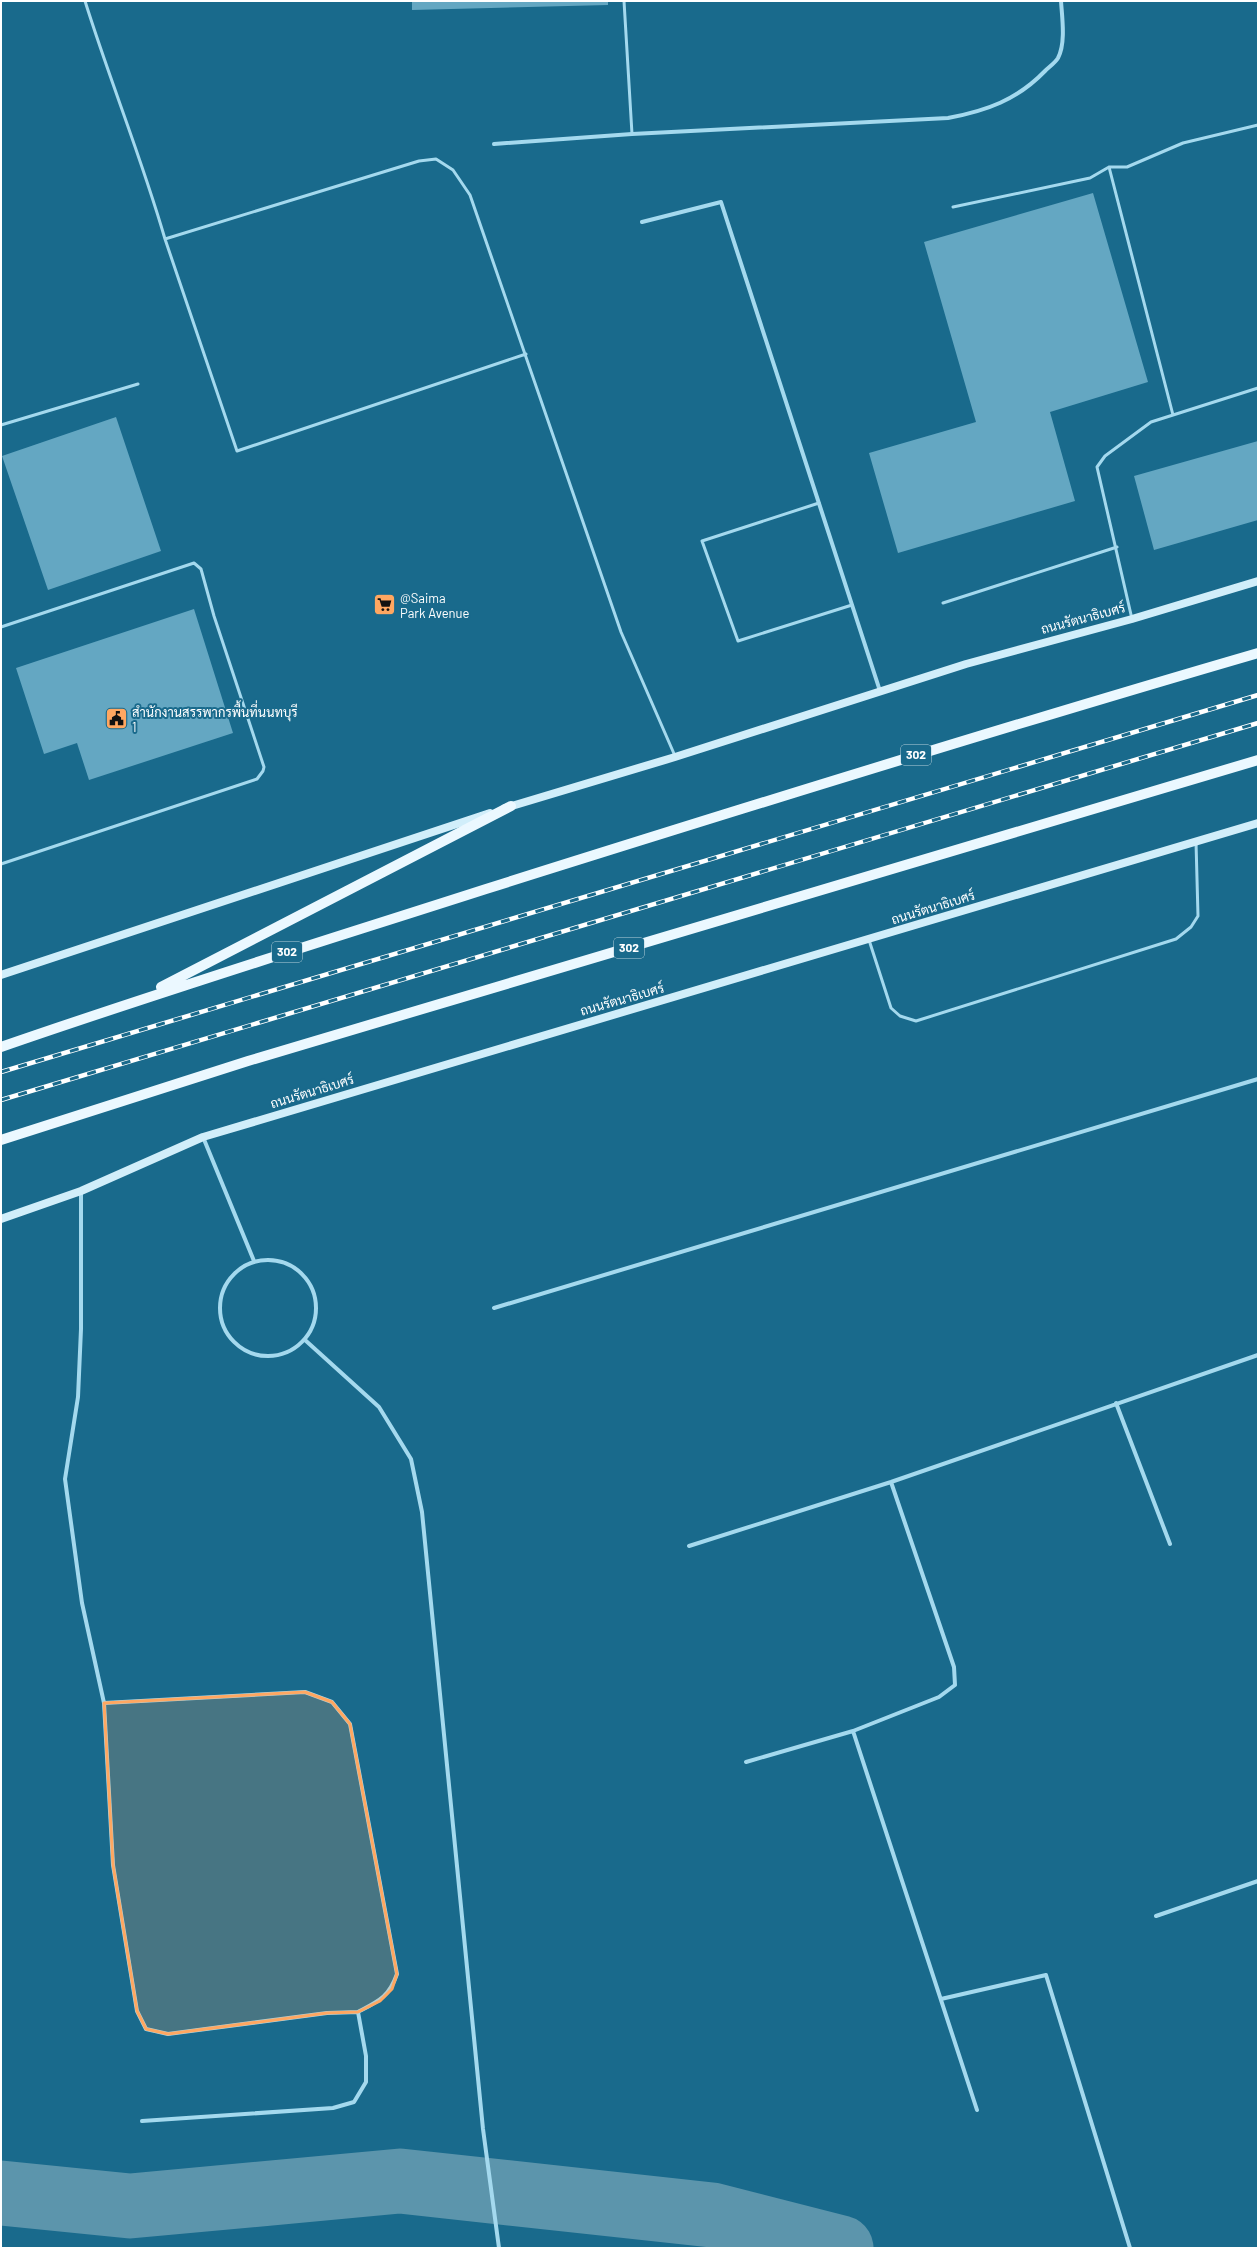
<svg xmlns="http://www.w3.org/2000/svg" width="1259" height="2249" viewBox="0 0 1259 2249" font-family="Barlow,Sarabun,sans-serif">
  <rect width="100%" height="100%" fill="#196a8c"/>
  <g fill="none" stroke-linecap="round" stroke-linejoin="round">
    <!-- river -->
    <path stroke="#5c95ac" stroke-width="65" d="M 1,2193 L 130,2206 L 400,2181 L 712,2215 L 841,2248"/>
  </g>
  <!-- building -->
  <path fill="#64a7c2" d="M 412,1 L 608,1 L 608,5 L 412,10 Z
    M 1093,193 L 1148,382 L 1050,412 L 1075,501 L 898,553 L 869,453 L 976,422 L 924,242 Z
    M 116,417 L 161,551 L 48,590 L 2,456 Z
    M 1258,441 L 1258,520 L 1154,550 L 1134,476 Z
    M 194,609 L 233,733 L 89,780 L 77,743 L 44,754 L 16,668 Z"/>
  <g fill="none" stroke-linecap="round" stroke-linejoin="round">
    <!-- lane -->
    <path stroke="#a4d9ee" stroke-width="3" d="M 85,1 C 110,81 142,159 165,239 L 419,161 L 436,159 L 453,170 L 470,195 L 621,632 L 675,756
      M 624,1 L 632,134
      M 953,207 L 1090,178 L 1109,167
      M 165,239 L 237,451 L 526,354
      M 1173,415 L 1109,167 L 1127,167 L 1183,143 L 1258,125
      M 1,425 L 138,384
      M 819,503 L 702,541 L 738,641 L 852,605
      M 943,603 L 1117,547
      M 1132,619 L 1097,467 L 1105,456 L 1151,422 L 1258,388
      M 1,627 L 194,563 L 201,569 L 214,616 L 264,767 L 263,771 L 257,779 L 1,864
      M 869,940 L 891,1008 L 900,1016 L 916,1021 L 1176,939 L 1191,927 L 1198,916 L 1196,842"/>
    <!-- street -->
    <path stroke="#a4d9ee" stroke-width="4" d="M 494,144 L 632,134 L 948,118 C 986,111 1017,100 1045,71 C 1049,67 1055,63 1058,58 C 1066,43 1062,17 1061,1
      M 642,222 L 721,202 L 880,691
      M 203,1137 L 254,1261
      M 81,1191 L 81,1329 L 78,1397 L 65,1479 L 82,1603 L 104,1703 L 113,1865 L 137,2011 L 146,2029 L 168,2034 L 327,2013 L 358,2012 L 366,2056 L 366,2082 L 354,2102 L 333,2108 L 142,2121
      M220 1308a48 48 0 1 1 96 0a48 48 0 1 1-96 0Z
      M 494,1308 L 1258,1079
      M 305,1340 L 379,1407 L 411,1459 L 422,1512 L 483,2129 L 499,2248
      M 1116,1403 L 1170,1544
      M 689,1546 L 891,1482 L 1258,1355
      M 104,1703 L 305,1692 L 332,1702 L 350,1724 L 397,1974 C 389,1997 379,2001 358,2012
      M 853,1731 L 977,2110
      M 746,1762 L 853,1731 L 939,1697 L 955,1685 L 954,1667 L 891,1482
      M 1156,1916 L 1258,1881
      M 941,1999 L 1046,1975 L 1130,2248"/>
    <!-- secondary -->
    <path stroke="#d1eefa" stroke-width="8" d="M 505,808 L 675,757 L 966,664 L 1132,619 L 1258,581
      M 1,975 L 490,813
      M 1,1219 L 81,1191 L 203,1137 L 1258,823"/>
    <!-- primary -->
    <path stroke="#ebf8ff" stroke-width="10" d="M 161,987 L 511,806
      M 1,1047 C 162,991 324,941 486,889 C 743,808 1000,728 1258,653
      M 1,1140 L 248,1061 L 1258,760"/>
    <defs>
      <path id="rail" d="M 1,1072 L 1258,695
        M 1,1100 L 1258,723"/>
    </defs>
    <!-- rail casing -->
    <use href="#rail" stroke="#fff" stroke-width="4.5"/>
    <!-- rail -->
    <use href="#rail" stroke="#196a8c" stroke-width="3" stroke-dasharray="9" stroke-linecap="butt"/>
  </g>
  <!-- marked area -->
  <path fill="#ffa761" fill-opacity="0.2" stroke="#ffa761" stroke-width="3" stroke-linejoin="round" d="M 305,1692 L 332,1702 L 350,1724 L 397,1974 L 392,1989 L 380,2001 L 358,2012 L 327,2013 L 168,2034 L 146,2029 L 137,2011 L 113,1865 L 104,1703 Z"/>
  <!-- icons -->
  <defs>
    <symbol id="supermarket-square" viewBox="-11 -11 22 22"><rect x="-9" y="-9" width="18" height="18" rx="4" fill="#ffa761" stroke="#196a8c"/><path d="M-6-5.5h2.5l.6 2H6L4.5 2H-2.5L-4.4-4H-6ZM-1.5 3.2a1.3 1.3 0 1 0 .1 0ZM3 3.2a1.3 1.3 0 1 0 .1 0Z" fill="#111"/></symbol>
    <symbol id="civic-square" viewBox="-11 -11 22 22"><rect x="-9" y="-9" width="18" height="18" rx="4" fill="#ffa761" stroke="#196a8c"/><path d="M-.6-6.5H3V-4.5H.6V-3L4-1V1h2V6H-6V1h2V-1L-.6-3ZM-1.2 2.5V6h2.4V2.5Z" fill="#111"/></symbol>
  </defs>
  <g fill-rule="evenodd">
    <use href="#supermarket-square" x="372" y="592" width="25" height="25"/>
    <use href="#civic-square" x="104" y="706" width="25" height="25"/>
  </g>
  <g text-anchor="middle" stroke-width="4" stroke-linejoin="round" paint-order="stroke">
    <!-- shield labels -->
    <g fill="#196a8c" stroke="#bad2dc" stroke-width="1">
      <rect x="901" y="745" width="30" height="20" rx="3"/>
      <rect x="614" y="938" width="30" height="20" rx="3"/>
      <rect x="272" y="942" width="30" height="20" rx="3"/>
    </g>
    <g font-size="12" font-weight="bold" fill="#fff">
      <text x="916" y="759">302</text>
      <text x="629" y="952">302</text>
      <text x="287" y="956">302</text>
    </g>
    <!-- poi labels -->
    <g font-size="13" fill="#fff" stroke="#196a8c" text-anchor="start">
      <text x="400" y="603">@Saima<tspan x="400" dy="15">Park Avenue</tspan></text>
      <text x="132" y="717">สำนักงานสรรพากรพื้นที่นนทบุรี<tspan x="132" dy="15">1</tspan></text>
    </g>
    <!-- street labels -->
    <g font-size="13" fill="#fff" stroke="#196a8c">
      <text transform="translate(1083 618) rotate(-15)" y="5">ถนนรัตนาธิเบศร์</text>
      <text transform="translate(933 907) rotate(-17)" y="5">ถนนรัตนาธิเบศร์</text>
      <text transform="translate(622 999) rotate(-16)" y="5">ถนนรัตนาธิเบศร์</text>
      <text transform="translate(312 1091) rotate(-17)" y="5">ถนนรัตนาธิเบศร์</text>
    </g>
  </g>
  <!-- border -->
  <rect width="1259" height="2249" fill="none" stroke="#ffffff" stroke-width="4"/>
</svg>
